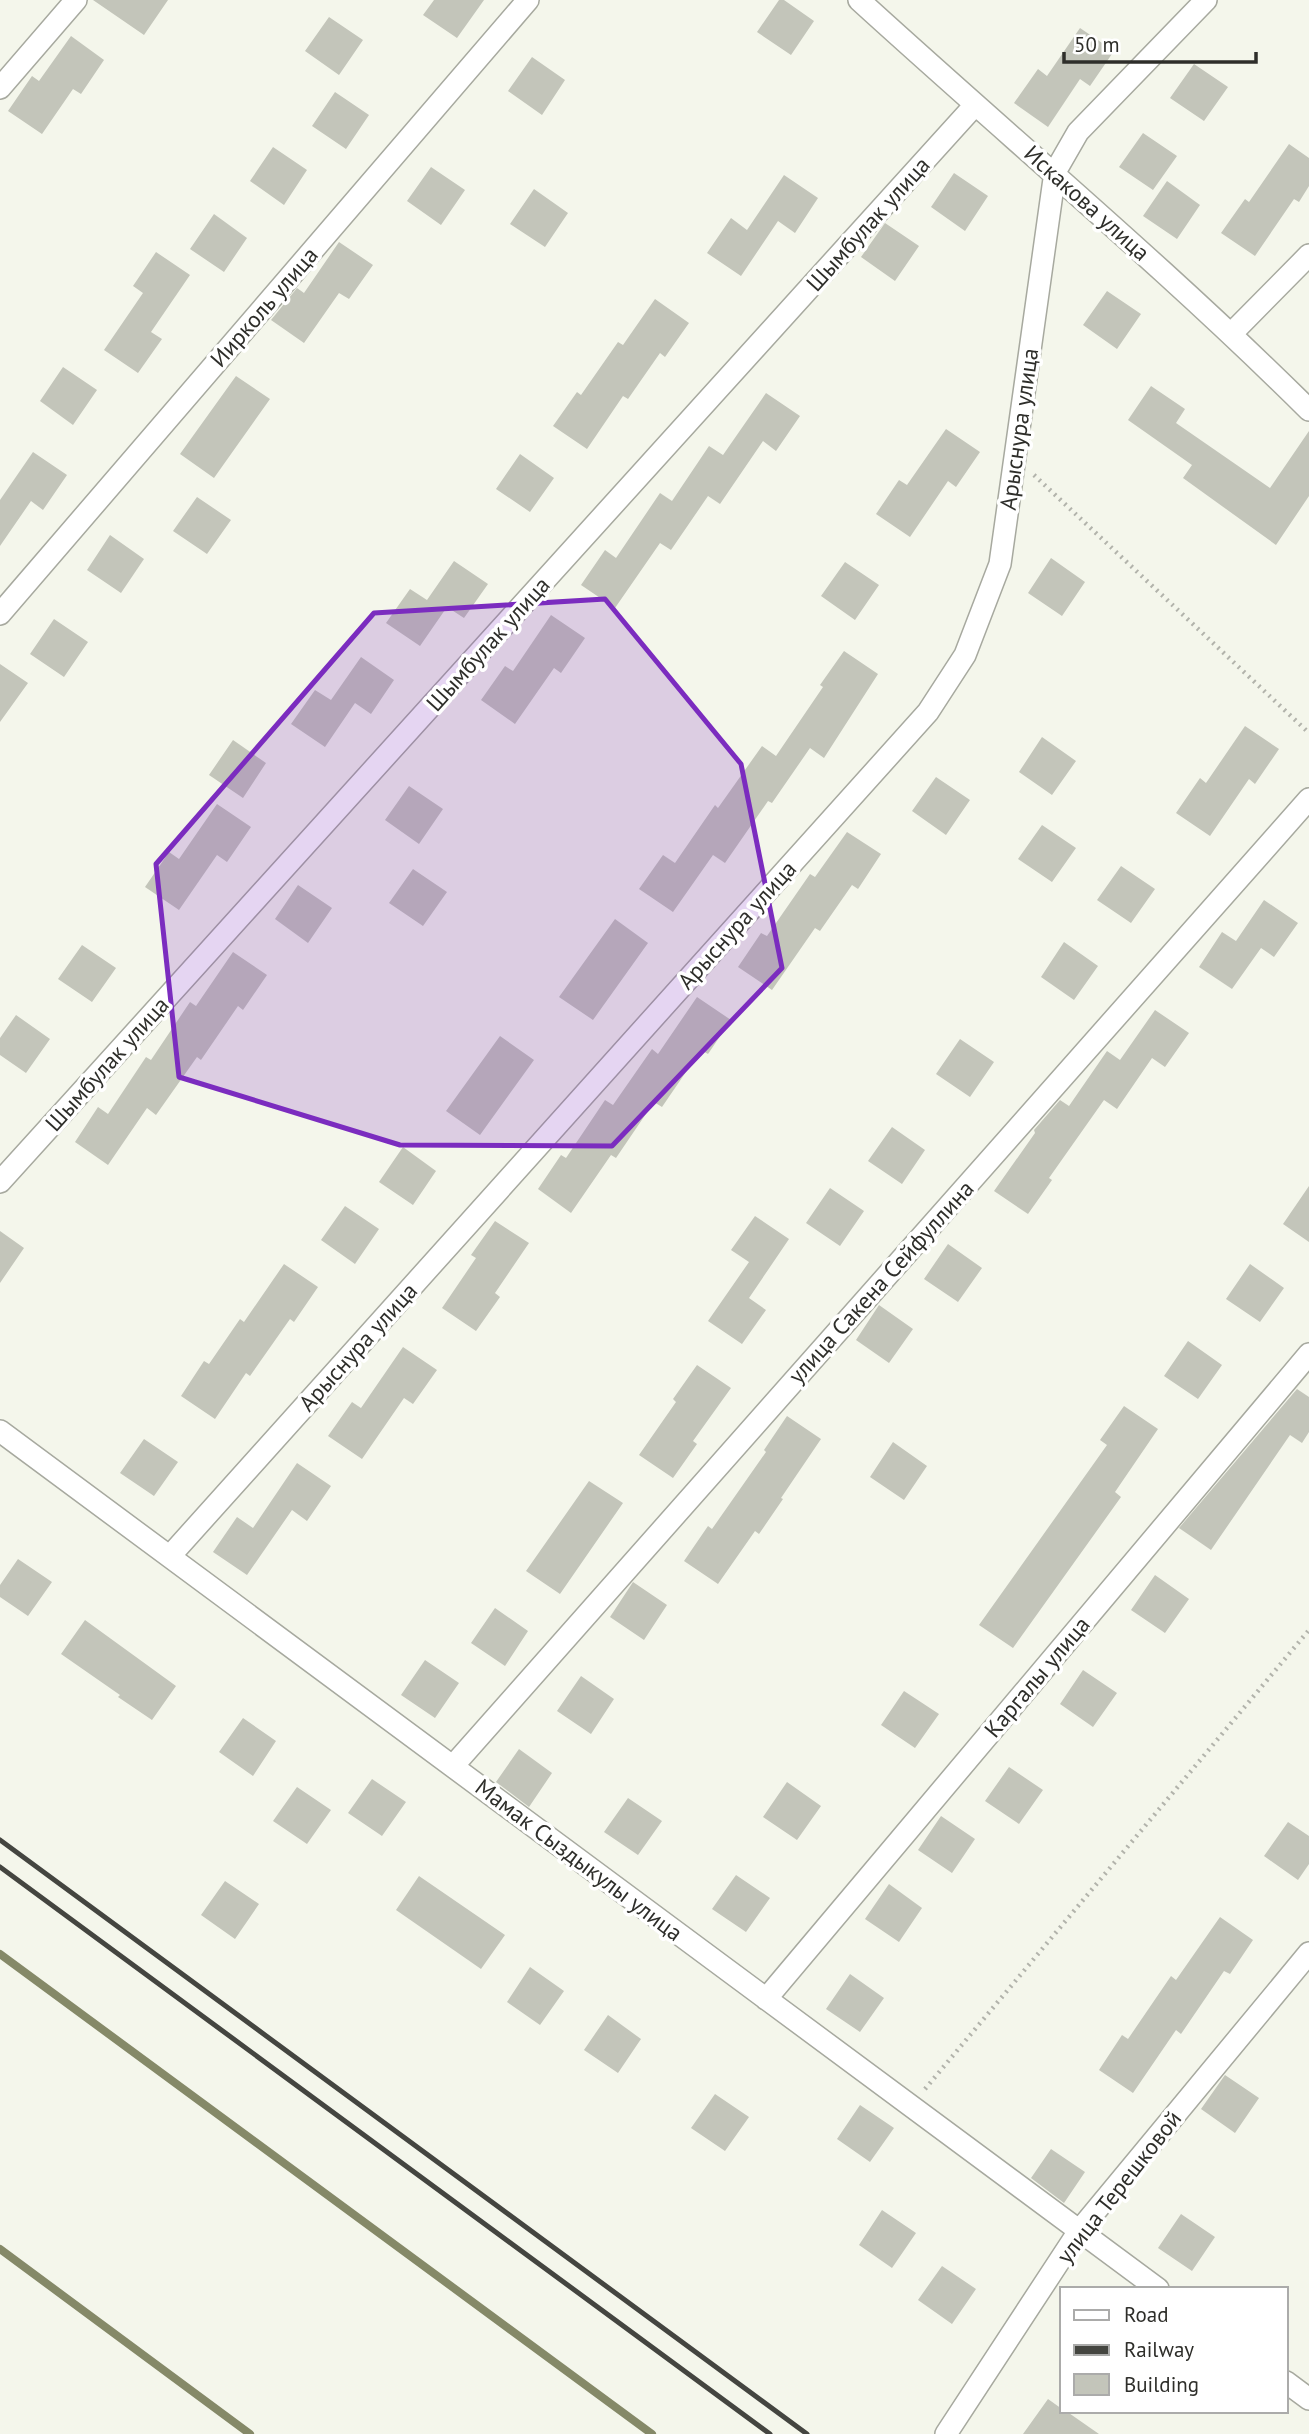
<svg xmlns="http://www.w3.org/2000/svg" width="1309" height="2434" viewBox="0 0 1309 2434" font-family="'PT Sans',sans-serif">
  <rect width="100%" height="100%" fill="#f4f6eb"/>
  <g fill="none" stroke-linecap="round" stroke-linejoin="round">
    <!-- stream -->
    <path stroke="#858968" stroke-width="8" d="M 0,1954 L 652,2434
      M 0,2249 L 250,2434"/>
  </g>
  <!-- building -->
  <path fill="#c3c5ba" d="M 93,0 L 168,0 L 144,35 Z
    M 434,0 L 484,0 L 457,38 L 423,15 Z
    M 779,0 L 784,0 L 814,21 L 791,55 L 757,32 Z
    M 329,17 L 363,40 L 339,75 L 305,51 Z
    M 1080,28 L 1114,51 L 1090,86 L 1080,79 L 1048,127 L 1014,103 L 1038,69 L 1047,76 Z
    M 71,36 L 104,60 L 81,94 L 73,89 L 42,134 L 8,111 L 32,76 L 39,81 Z
    M 532,57 L 565,80 L 542,115 L 508,91 Z
    M 1194,64 L 1228,87 L 1204,121 L 1170,98 Z
    M 335,92 L 369,115 L 346,149 L 312,126 Z
    M 1143,133 L 1177,156 L 1153,190 L 1119,167 Z
    M 1289,144 L 1309,158 L 1309,186 L 1299,202 L 1294,199 L 1255,256 L 1221,233 L 1245,199 L 1249,202 Z
    M 273,147 L 307,170 L 284,205 L 250,181 Z
    M 431,167 L 465,190 L 441,225 L 407,201 Z
    M 954,173 L 988,196 L 965,231 L 931,207 Z
    M 784,175 L 818,198 L 795,233 L 778,221 L 741,276 L 707,253 L 731,218 L 747,230 Z
    M 1167,181 L 1200,205 L 1177,239 L 1143,216 Z
    M 534,189 L 568,213 L 545,247 L 510,224 Z
    M 214,214 L 247,238 L 224,272 L 190,249 Z
    M 885,223 L 919,246 L 895,281 L 861,257 Z
    M 339,242 L 373,265 L 349,299 L 339,293 L 304,343 L 271,320 L 297,288 L 304,293 Z
    M 156,252 L 190,275 L 151,332 L 162,339 L 138,373 L 104,350 L 143,293 L 133,286 Z
    M 1107,291 L 1141,314 L 1117,349 L 1083,325 Z
    M 655,299 L 689,323 L 665,357 L 660,353 L 628,399 L 623,396 L 587,449 L 553,426 L 577,392 L 581,395 L 618,342 L 623,345 Z
    M 63,367 L 97,390 L 73,425 L 40,401 Z
    M 236,376 L 270,399 L 214,478 L 180,454 Z
    M 1151,386 L 1185,409 L 1176,423 L 1270,488 L 1309,431 L 1309,496 L 1276,545 L 1183,478 L 1192,465 L 1128,420 Z
    M 766,393 L 800,416 L 776,451 L 763,441 L 720,504 L 708,496 L 671,550 L 660,543 L 615,608 L 581,585 L 605,550 L 616,558 L 660,493 L 672,501 L 709,446 L 723,455 Z
    M 946,429 L 980,452 L 956,487 L 948,481 L 910,537 L 876,514 L 899,480 L 907,485 Z
    M 33,452 L 67,475 L 43,510 L 31,501 L 0,546 L 0,500 Z
    M 520,454 L 554,478 L 530,512 L 496,489 Z
    M 197,497 L 231,520 L 207,554 L 173,531 Z
    M 110,535 L 144,559 L 121,593 L 87,570 Z
    M 1051,558 L 1085,582 L 1062,616 L 1028,593 Z
    M 454,561 L 488,584 L 464,618 L 447,607 L 420,646 L 386,623 L 410,589 L 427,600 Z
    M 845,562 L 879,585 L 855,620 L 821,596 Z
    M 551,615 L 585,638 L 561,673 L 554,668 L 515,724 L 481,700 L 505,666 L 513,671 Z
    M 54,619 L 88,642 L 64,677 L 30,654 Z
    M 844,651 L 878,674 L 824,758 L 810,748 L 772,803 L 768,801 L 725,863 L 713,855 L 673,912 L 639,889 L 663,855 L 675,863 L 715,805 L 718,808 L 762,746 L 776,756 L 823,687 L 820,685 Z
    M 361,657 L 394,680 L 371,714 L 355,703 L 325,747 L 291,724 L 315,690 L 331,700 Z
    M 0,664 L 28,683 L 0,722 Z
    M 1245,726 L 1279,749 L 1255,784 L 1249,779 L 1210,836 L 1176,813 L 1200,778 L 1206,783 Z
    M 1042,737 L 1076,761 L 1052,795 L 1019,772 Z
    M 233,740 L 266,763 L 243,798 L 209,775 Z
    M 936,777 L 970,800 L 946,835 L 912,811 Z
    M 409,786 L 443,809 L 419,844 L 385,820 Z
    M 217,804 L 251,827 L 227,862 L 217,855 L 179,910 L 145,887 L 169,852 L 179,859 Z
    M 1042,825 L 1076,848 L 1052,882 L 1018,859 Z
    M 847,832 L 881,854 L 858,889 L 852,885 L 820,931 L 815,928 L 772,990 L 738,967 L 761,933 L 767,936 L 810,874 L 815,877 Z
    M 1121,866 L 1155,889 L 1131,923 L 1097,900 Z
    M 413,869 L 447,892 L 423,926 L 389,903 Z
    M 298,885 L 332,908 L 308,943 L 275,919 Z
    M 1264,900 L 1298,923 L 1274,957 L 1261,948 L 1232,989 L 1199,967 L 1222,932 L 1236,941 Z
    M 615,919 L 648,943 L 593,1020 L 559,997 Z
    M 1064,942 L 1098,966 L 1074,1000 L 1041,977 Z
    M 82,945 L 116,968 L 92,1002 L 58,979 Z
    M 233,952 L 267,975 L 243,1010 L 238,1006 L 201,1060 L 197,1057 L 156,1115 L 147,1108 L 108,1165 L 75,1142 L 98,1107 L 108,1114 L 146,1057 L 151,1060 L 190,1002 L 196,1006 Z
    M 697,997 L 731,1020 L 708,1054 L 701,1050 L 662,1107 L 654,1102 L 616,1158 L 611,1155 L 571,1213 L 538,1189 L 561,1155 L 566,1158 L 605,1100 L 613,1105 L 652,1049 L 658,1054 Z
    M 1155,1010 L 1189,1033 L 1165,1067 L 1152,1058 L 1117,1109 L 1104,1100 L 1049,1178 L 1052,1180 L 1028,1214 L 994,1191 L 1035,1133 L 1034,1130 L 1060,1100 L 1069,1106 L 1107,1051 L 1120,1060 Z
    M 16,1015 L 50,1039 L 26,1073 L 0,1055 L 0,1038 Z
    M 500,1036 L 534,1060 L 480,1135 L 446,1111 Z
    M 960,1039 L 994,1062 L 970,1097 L 936,1074 Z
    M 892,1127 L 925,1150 L 902,1184 L 868,1161 Z
    M 403,1147 L 436,1171 L 413,1205 L 379,1182 Z
    M 1309,1186 L 1309,1242 L 1283,1224 Z
    M 830,1188 L 864,1211 L 840,1246 L 806,1223 Z
    M 345,1206 L 379,1229 L 355,1264 L 321,1240 Z
    M 755,1216 L 789,1239 L 749,1298 L 766,1310 L 742,1344 L 708,1321 L 749,1262 L 731,1250 Z
    M 495,1221 L 529,1243 L 495,1293 L 500,1297 L 476,1331 L 442,1308 L 476,1258 L 471,1255 Z
    M 0,1231 L 24,1248 L 0,1283 Z
    M 948,1244 L 982,1268 L 958,1302 L 924,1279 Z
    M 284,1264 L 318,1287 L 294,1322 L 290,1319 L 250,1376 L 246,1373 L 215,1419 L 181,1396 L 204,1361 L 209,1364 L 240,1319 L 244,1322 Z
    M 1250,1264 L 1284,1288 L 1260,1322 L 1226,1299 Z
    M 879,1305 L 913,1329 L 889,1363 L 856,1340 Z
    M 1188,1341 L 1222,1365 L 1198,1399 L 1164,1376 Z
    M 403,1347 L 437,1370 L 413,1404 L 404,1398 L 362,1459 L 328,1436 L 352,1402 L 361,1408 Z
    M 697,1365 L 731,1388 L 693,1441 L 697,1444 L 673,1478 L 639,1455 L 676,1402 L 673,1399 Z
    M 1297,1389 L 1309,1397 L 1309,1432 L 1302,1443 L 1290,1435 L 1211,1550 L 1179,1528 Z
    M 1124,1406 L 1158,1429 L 1115,1492 L 1121,1497 L 1013,1648 L 979,1625 L 1107,1445 L 1100,1440 Z
    M 787,1416 L 821,1439 L 781,1498 L 783,1499 L 759,1534 L 755,1531 L 718,1584 L 684,1561 L 708,1526 L 712,1529 L 766,1452 L 764,1450 Z
    M 144,1439 L 178,1462 L 154,1496 L 120,1473 Z
    M 893,1442 L 927,1466 L 904,1500 L 870,1477 Z
    M 297,1463 L 331,1486 L 307,1521 L 292,1510 L 247,1575 L 213,1552 L 237,1517 L 253,1528 Z
    M 589,1481 L 623,1503 L 560,1594 L 526,1571 Z
    M 18,1559 L 52,1582 L 28,1616 L 0,1597 L 0,1585 Z
    M 1155,1575 L 1189,1599 L 1165,1633 L 1131,1610 Z
    M 633,1582 L 667,1605 L 644,1640 L 610,1617 Z
    M 495,1608 L 528,1631 L 505,1666 L 471,1643 Z
    M 85,1620 L 176,1686 L 152,1720 L 118,1697 L 120,1695 L 61,1654 Z
    M 425,1660 L 459,1683 L 435,1718 L 401,1695 Z
    M 1083,1670 L 1117,1693 L 1093,1727 L 1060,1704 Z
    M 581,1676 L 614,1699 L 591,1734 L 557,1711 Z
    M 904,1691 L 939,1714 L 915,1748 L 881,1725 Z
    M 243,1718 L 276,1741 L 253,1776 L 219,1752 Z
    M 519,1749 L 552,1773 L 529,1807 L 496,1782 Z
    M 1009,1767 L 1043,1790 L 1019,1824 L 985,1801 Z
    M 372,1779 L 406,1802 L 382,1836 L 348,1813 Z
    M 787,1782 L 821,1806 L 797,1840 L 763,1817 Z
    M 297,1787 L 331,1810 L 307,1844 L 273,1821 Z
    M 628,1798 L 662,1821 L 638,1855 L 604,1832 Z
    M 941,1816 L 975,1839 L 952,1873 L 918,1850 Z
    M 1288,1822 L 1309,1836 L 1309,1864 L 1298,1880 L 1264,1856 Z
    M 736,1875 L 770,1898 L 746,1932 L 712,1909 Z
    M 419,1876 L 505,1935 L 481,1969 L 396,1910 Z
    M 225,1881 L 259,1904 L 235,1939 L 201,1915 Z
    M 889,1884 L 922,1908 L 899,1942 L 865,1919 Z
    M 1220,1917 L 1253,1940 L 1230,1974 L 1224,1971 L 1181,2034 L 1176,2030 L 1133,2093 L 1099,2070 L 1122,2035 L 1128,2039 L 1171,1976 L 1176,1980 Z
    M 530,1967 L 564,1991 L 540,2025 L 507,2002 Z
    M 850,1974 L 884,1998 L 860,2032 L 826,2009 Z
    M 608,2015 L 641,2039 L 618,2073 L 584,2050 Z
    M 1225,2075 L 1259,2098 L 1235,2133 L 1201,2109 Z
    M 715,2094 L 749,2117 L 725,2151 L 691,2128 Z
    M 860,2105 L 894,2128 L 870,2162 L 837,2139 Z
    M 1051,2149 L 1085,2172 L 1064,2203 L 1031,2178 Z
    M 882,2210 L 916,2233 L 892,2268 L 859,2245 Z
    M 1181,2214 L 1215,2237 L 1192,2271 L 1158,2248 Z
    M 942,2266 L 976,2289 L 952,2324 L 918,2300 Z
    M 1048,2399 L 1062,2409 L 1062,2411 L 1066,2411 L 1099,2434 L 1023,2434 Z"/>
  <g fill="none" stroke-linecap="round" stroke-linejoin="round">
    <defs>
      <path id="minor" d="M 859,0 C 1009,137 1165,267 1309,410
        M 0,88 L 76,0
        M 1232,333 L 1309,255
        M 0,614 L 528,0
        M 0,1182 L 975,105
        M 0,1431 L 1158,2289
        M 170,1556 L 928,712 L 965,655 L 1000,564 L 1055,172 L 1078,132 L 1206,0
        M 453,1766 L 1309,799
        M 766,1999 L 1309,1354
        M 1286,2382 L 1309,2399
        M 946,2434 L 1079,2231 L 1309,1953"/>
    </defs>
    <!-- minor casing -->
    <use href="#minor" stroke="#a7a99f" stroke-width="24"/>
    <!-- path -->
    <path stroke="#b2b3ab" stroke-width="4.5" stroke-dasharray="2 5" stroke-linecap="butt" d="M 1034,475 L 1309,733
      M 925,2089 L 1309,1630"/>
    <!-- minor -->
    <use href="#minor" stroke="#fff" stroke-width="21"/>
    <!-- rail -->
    <path stroke="#444540" stroke-width="5" d="M 0,1840 L 807,2434
      M 0,1867 L 770,2434"/>
  </g>
  <!-- marked area -->
  <path fill="#7b2cbf" fill-opacity="0.2" stroke="#7b2cbf" stroke-width="5" stroke-linejoin="round" d="M 605,599 L 741,764 L 782,968 L 612,1146 L 400,1145 L 179,1077 L 156,864 L 374,613 Z"/>
  <g text-anchor="middle" stroke-width="7" stroke-linejoin="round" paint-order="stroke">
    <!-- street labels -->
    <g font-size="23" fill="#2e2e2a" stroke="#fff">
      <text transform="translate(1087 203) rotate(42)" y="8">Искакова улица</text>
      <text transform="translate(868 224) rotate(-48)" y="8">Шымбулак улица</text>
      <text transform="translate(264 307) rotate(-49)" y="8">Иирколь улица</text>
      <text transform="translate(1019 429) rotate(-82)" y="8">Арыснура улица</text>
      <text transform="translate(488 644) rotate(-48)" y="8">Шымбулак улица</text>
      <text transform="translate(737 925) rotate(-48)" y="8">Арыснура улица</text>
      <text transform="translate(107 1064) rotate(-48)" y="8">Шымбулак улица</text>
      <text transform="translate(881 1282) rotate(-48)" y="8">улица Сакена Сейфуллина</text>
      <text transform="translate(358 1347) rotate(-48)" y="8">Арыснура улица</text>
      <text transform="translate(1037 1677) rotate(-50)" y="8">Каргалы улица</text>
      <text transform="translate(579 1860) rotate(37)" y="8">Мамак Сыздыкулы улица</text>
      <text transform="translate(1119 2187) rotate(-52)" y="8">улица Терешковой</text>
    </g>
  </g>
  <!-- legend -->
  <rect x="1060" y="2287" width="228" height="126" fill="#ffffff" stroke="#ababaa" stroke-width="2"/>
  <rect x="1074" y="2310" width="35" height="10" fill="#ffffff" stroke="#ababaa" stroke-width="2"/>
  <text x="1124" y="2322" font-size="21" fill="#2e2e2a">Road</text>
  <rect x="1074" y="2345" width="35" height="10" fill="#444540" stroke="#ababaa" stroke-width="2"/>
  <text x="1124" y="2357" font-size="21" fill="#2e2e2a">Railway</text>
  <rect x="1074" y="2374" width="35" height="21" fill="#c3c5ba" stroke="#ababaa" stroke-width="2"/>
  <text x="1124" y="2392" font-size="21" fill="#2e2e2a">Building</text>
  <!-- scale -->
  <path d="M1064 52v10h192v-10" fill="none" stroke="#2e2e2a" stroke-width="3.5"/>
  <text x="1074" y="52" font-size="21" fill="#2e2e2a" stroke="#ffffff" stroke-width="5" paint-order="stroke">50 m</text>
</svg>
